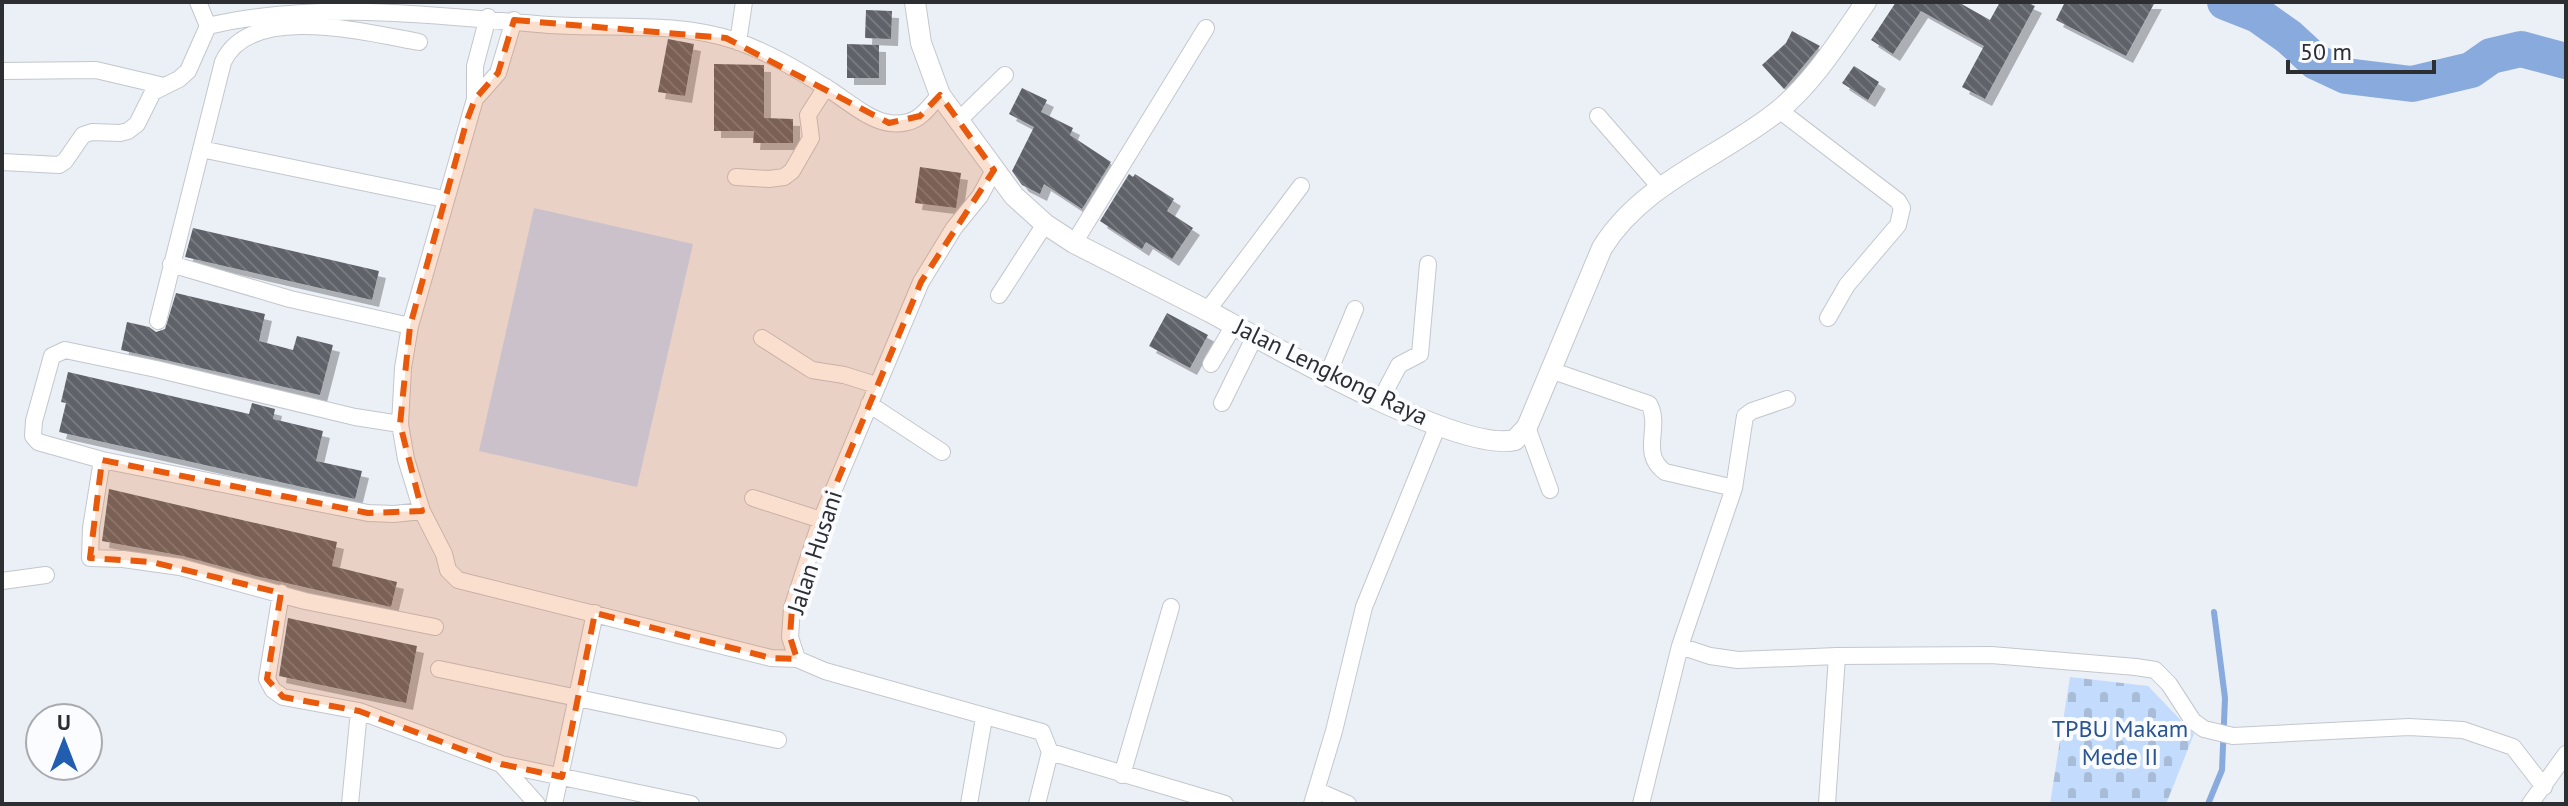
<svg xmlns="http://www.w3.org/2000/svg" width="2568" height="806" viewBox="0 0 2568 806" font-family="'PT Sans',sans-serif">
  <defs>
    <pattern id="cemetery-stones" width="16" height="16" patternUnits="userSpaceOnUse" patternTransform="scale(2)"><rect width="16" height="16" fill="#c3dbfc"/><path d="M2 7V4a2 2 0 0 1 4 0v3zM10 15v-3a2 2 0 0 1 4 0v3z" fill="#a8bcd8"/></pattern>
    <pattern id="building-back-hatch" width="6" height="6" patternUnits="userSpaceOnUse" patternTransform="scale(2)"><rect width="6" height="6" fill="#5e6267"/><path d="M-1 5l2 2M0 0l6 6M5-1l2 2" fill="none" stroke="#767a7e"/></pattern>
    <filter id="shadow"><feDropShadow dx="7" dy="7" stdDeviation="0" flood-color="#0004"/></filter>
  </defs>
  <rect width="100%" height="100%" fill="#ebeff6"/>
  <!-- cemetery -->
  <path fill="url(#cemetery-stones)" d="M 2070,677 L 2148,686 L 2194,734 L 2166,804 L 2050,804 Z"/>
  <!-- park -->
  <path fill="#c3dbfc" d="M 534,208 L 693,244 L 637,487 L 479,451 Z"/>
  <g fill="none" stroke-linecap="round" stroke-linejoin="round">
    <!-- stream -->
    <path stroke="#8ad" stroke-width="6" d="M 2208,804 L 2222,770 L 2225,698 L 2214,612"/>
    <!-- river -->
    <path stroke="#8ad" stroke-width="36" d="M 2225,2 L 2258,15 L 2289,37 L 2316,62 L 2346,76 L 2412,84 L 2471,70 L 2491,56 L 2521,49 L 2566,61"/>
  </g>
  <!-- building -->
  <path fill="url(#building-back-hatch)" filter="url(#shadow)" d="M 1896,2 L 1958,2 L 1990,20 L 2000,2 L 2026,2 L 2035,6 L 1985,99 L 1962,87 L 1984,46 L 1921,11 L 1893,54 L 1871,40 Z
    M 2065,2 L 2155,2 L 2126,56 L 2056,20 Z
    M 866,10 L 892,11 L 891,39 L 865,38 Z
    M 1792,31 L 1820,46 L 1784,89 L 1762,65 L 1786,43 Z
    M 668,39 L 694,44 L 685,96 L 658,92 Z
    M 847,44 L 879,45 L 879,78 L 847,78 Z
    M 714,64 L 764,65 L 764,118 L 793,119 L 793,143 L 753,143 L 754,131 L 714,131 Z
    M 1854,66 L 1879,82 L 1868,100 L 1842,83 Z
    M 1022,88 L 1047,100 L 1041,112 L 1073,128 L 1070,135 L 1111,162 L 1082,209 L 1044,184 L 1040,194 L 1022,185 L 1012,171 L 1034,127 L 1009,114 Z
    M 920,167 L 961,173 L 956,208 L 915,203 Z
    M 1129,174 L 1133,177 L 1135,174 L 1174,199 L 1167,211 L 1193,228 L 1172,259 L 1146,242 L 1142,249 L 1100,221 Z
    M 193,228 L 379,271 L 372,300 L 185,257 Z
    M 176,293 L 265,314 L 259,341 L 293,350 L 297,336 L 333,345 L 320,395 L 121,350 L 127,322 L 149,327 L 156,332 L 165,329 Z
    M 1167,313 L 1208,335 L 1190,368 L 1149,346 Z
    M 68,372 L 249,414 L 252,403 L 275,409 L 273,419 L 323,431 L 316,461 L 362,471 L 355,499 L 59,432 L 66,403 L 61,402 Z
    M 109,489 L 337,542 L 332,566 L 397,582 L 391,607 L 256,576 L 183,556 L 102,541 Z
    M 288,618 L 417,646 L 406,703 L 279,676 Z"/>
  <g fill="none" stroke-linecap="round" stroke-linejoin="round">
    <defs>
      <path id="minor" d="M 198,2 L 208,26
        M 738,42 L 744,2
        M 2,71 L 96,70 L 164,86
        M 475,99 L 498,73 L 514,20
        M 1779,110 L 1898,201 L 1902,208 L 1898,225 L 1847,285 L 1828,318
        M 1598,116 L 1660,187
        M 959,120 L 1005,75
        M 201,149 L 444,199
        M 2,162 L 59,165 L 65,161 L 83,135 L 92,132 L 120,133 L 128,131 L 137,124 L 153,92 L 179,79 L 188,71 L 208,26 C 317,0 437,16 549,25 C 611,29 677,21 736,41 C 768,52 798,70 827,88 C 845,99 869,121 890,123 C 895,124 904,123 908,122 C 922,119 931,104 940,95
        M 994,170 L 980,196 L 954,228 L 921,282 L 821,520 L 792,608 L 790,637 L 797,659 L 825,671 L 1042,732 L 1050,752 L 1037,804
        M 736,177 L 769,179 L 784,177 L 792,171 L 811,138 L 808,115 L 826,87
        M 1074,243 L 1206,28
        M 171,264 L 290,299 L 410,326
        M 999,295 L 1045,224
        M 1207,311 L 1301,186
        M 158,321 L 223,62 C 250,2 369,33 419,42
        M 762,338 L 812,370 L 844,375 L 876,385
        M 1211,364 L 1234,325
        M 1550,370 L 1649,404 C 1662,427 1639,453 1665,472 L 1734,488
        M 1328,374 L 1355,309
        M 1380,401 L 1399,365 L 1420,354 L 1428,264
        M 1222,403 L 1255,336
        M 869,404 L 942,452
        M 400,424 L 403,368 L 410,326 L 475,99 L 475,66 L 488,17
        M 1527,427 L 1550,490
        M 102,460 L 91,528 L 90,558 L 123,559 L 180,567 L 305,601 L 435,627
        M 753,498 L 821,520
        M 422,511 L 406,459 L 400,424 L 355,417 L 156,369 L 65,350 L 52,356 L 34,421 L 33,436 L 38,442 L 102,460 L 368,513 L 394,514 L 422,511 L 444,554 L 448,570 L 458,580 L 771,658 L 797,659
        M 2,581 L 46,575
        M 281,593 L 267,679 L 273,690 L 283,697 L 359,711 L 501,764 L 691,804
        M 1680,646 L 1710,656 L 1738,660 L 1837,656 L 1991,655 L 2136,667 L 2155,670 L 2169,684 L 2193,721 L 2204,729 L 2233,736 L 2409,727 L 2463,730 L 2513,747 L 2544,787
        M 439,669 L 778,740
        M 1050,752 L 1225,804
        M 501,764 L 537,804
        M 1122,775 L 1171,607
        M 1318,791 L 1348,804
        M 350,804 L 359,711
        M 554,804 L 595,613
        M 969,804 L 984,718
        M 1312,804 L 1334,731 L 1364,607 L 1438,425
        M 1641,804 L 1680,646 L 1734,488 L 1745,416 L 1752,411 L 1787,399
        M 1827,804 L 1837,656
        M 2530,804 L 2566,754"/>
      <path id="tertiary" d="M 915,2 L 921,43 L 940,95 L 1014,196 L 1045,224 L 1074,243 C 1120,266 1165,289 1210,312 C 1267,343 1459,454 1515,440 L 1527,427 L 1602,248 C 1643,182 1719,158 1778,111 C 1814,82 1840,39 1866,2"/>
    </defs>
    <!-- minor casing -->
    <use href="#minor" stroke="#c3c7cd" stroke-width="18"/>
    <!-- tertiary casing -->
    <use href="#tertiary" stroke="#c3c7cd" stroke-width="22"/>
    <!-- minor -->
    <use href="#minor" stroke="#fff" stroke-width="16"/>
    <!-- tertiary -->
    <use href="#tertiary" stroke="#fff" stroke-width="20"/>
  </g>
  <!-- marked area -->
  <path fill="#e8590c" fill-opacity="0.2" stroke="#e8590c" stroke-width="6" stroke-dasharray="16 10" stroke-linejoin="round" d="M 514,20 L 726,38 L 889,123 L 920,116 L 940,95 L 994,170 L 921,282 L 821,520 L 792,608 L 790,637 L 797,659 L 771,658 L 595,613 L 562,777 L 501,764 L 359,711 L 283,697 L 267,679 L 281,593 L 152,562 L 90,558 L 102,460 L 368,513 L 422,511 L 400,424 L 410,326 L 467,120 L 475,99 L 498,73 Z"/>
  <g text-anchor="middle" stroke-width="8" stroke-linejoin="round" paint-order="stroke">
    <!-- street labels -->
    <g font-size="24" fill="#2d2e31" stroke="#fbfcff">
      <text transform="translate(1331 372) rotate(26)" y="8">Jalan Lengkong Raya</text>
      <text transform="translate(815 552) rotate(-72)" y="8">Jalan Husani</text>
    </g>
    <!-- park labels -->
    <g font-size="24" fill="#285491" stroke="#fbfcff">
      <text x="2120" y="737">TPBU Makam<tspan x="2120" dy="28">Mede II</tspan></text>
    </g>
  </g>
  <!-- border -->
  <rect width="2568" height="806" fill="none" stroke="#2d2e31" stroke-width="8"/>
  <!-- north arrow -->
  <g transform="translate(64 742)"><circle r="38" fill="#fbfcff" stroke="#a9aaad" stroke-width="2"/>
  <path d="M0-6L14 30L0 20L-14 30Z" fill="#225eb0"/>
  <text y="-12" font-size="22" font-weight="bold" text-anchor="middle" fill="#2d2e31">U</text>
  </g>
  <!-- scale -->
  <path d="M2288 60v12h146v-12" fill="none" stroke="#2d2e31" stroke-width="4"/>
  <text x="2300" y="60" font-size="24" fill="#2d2e31" stroke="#fbfcff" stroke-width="6" paint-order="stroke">50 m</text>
</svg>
